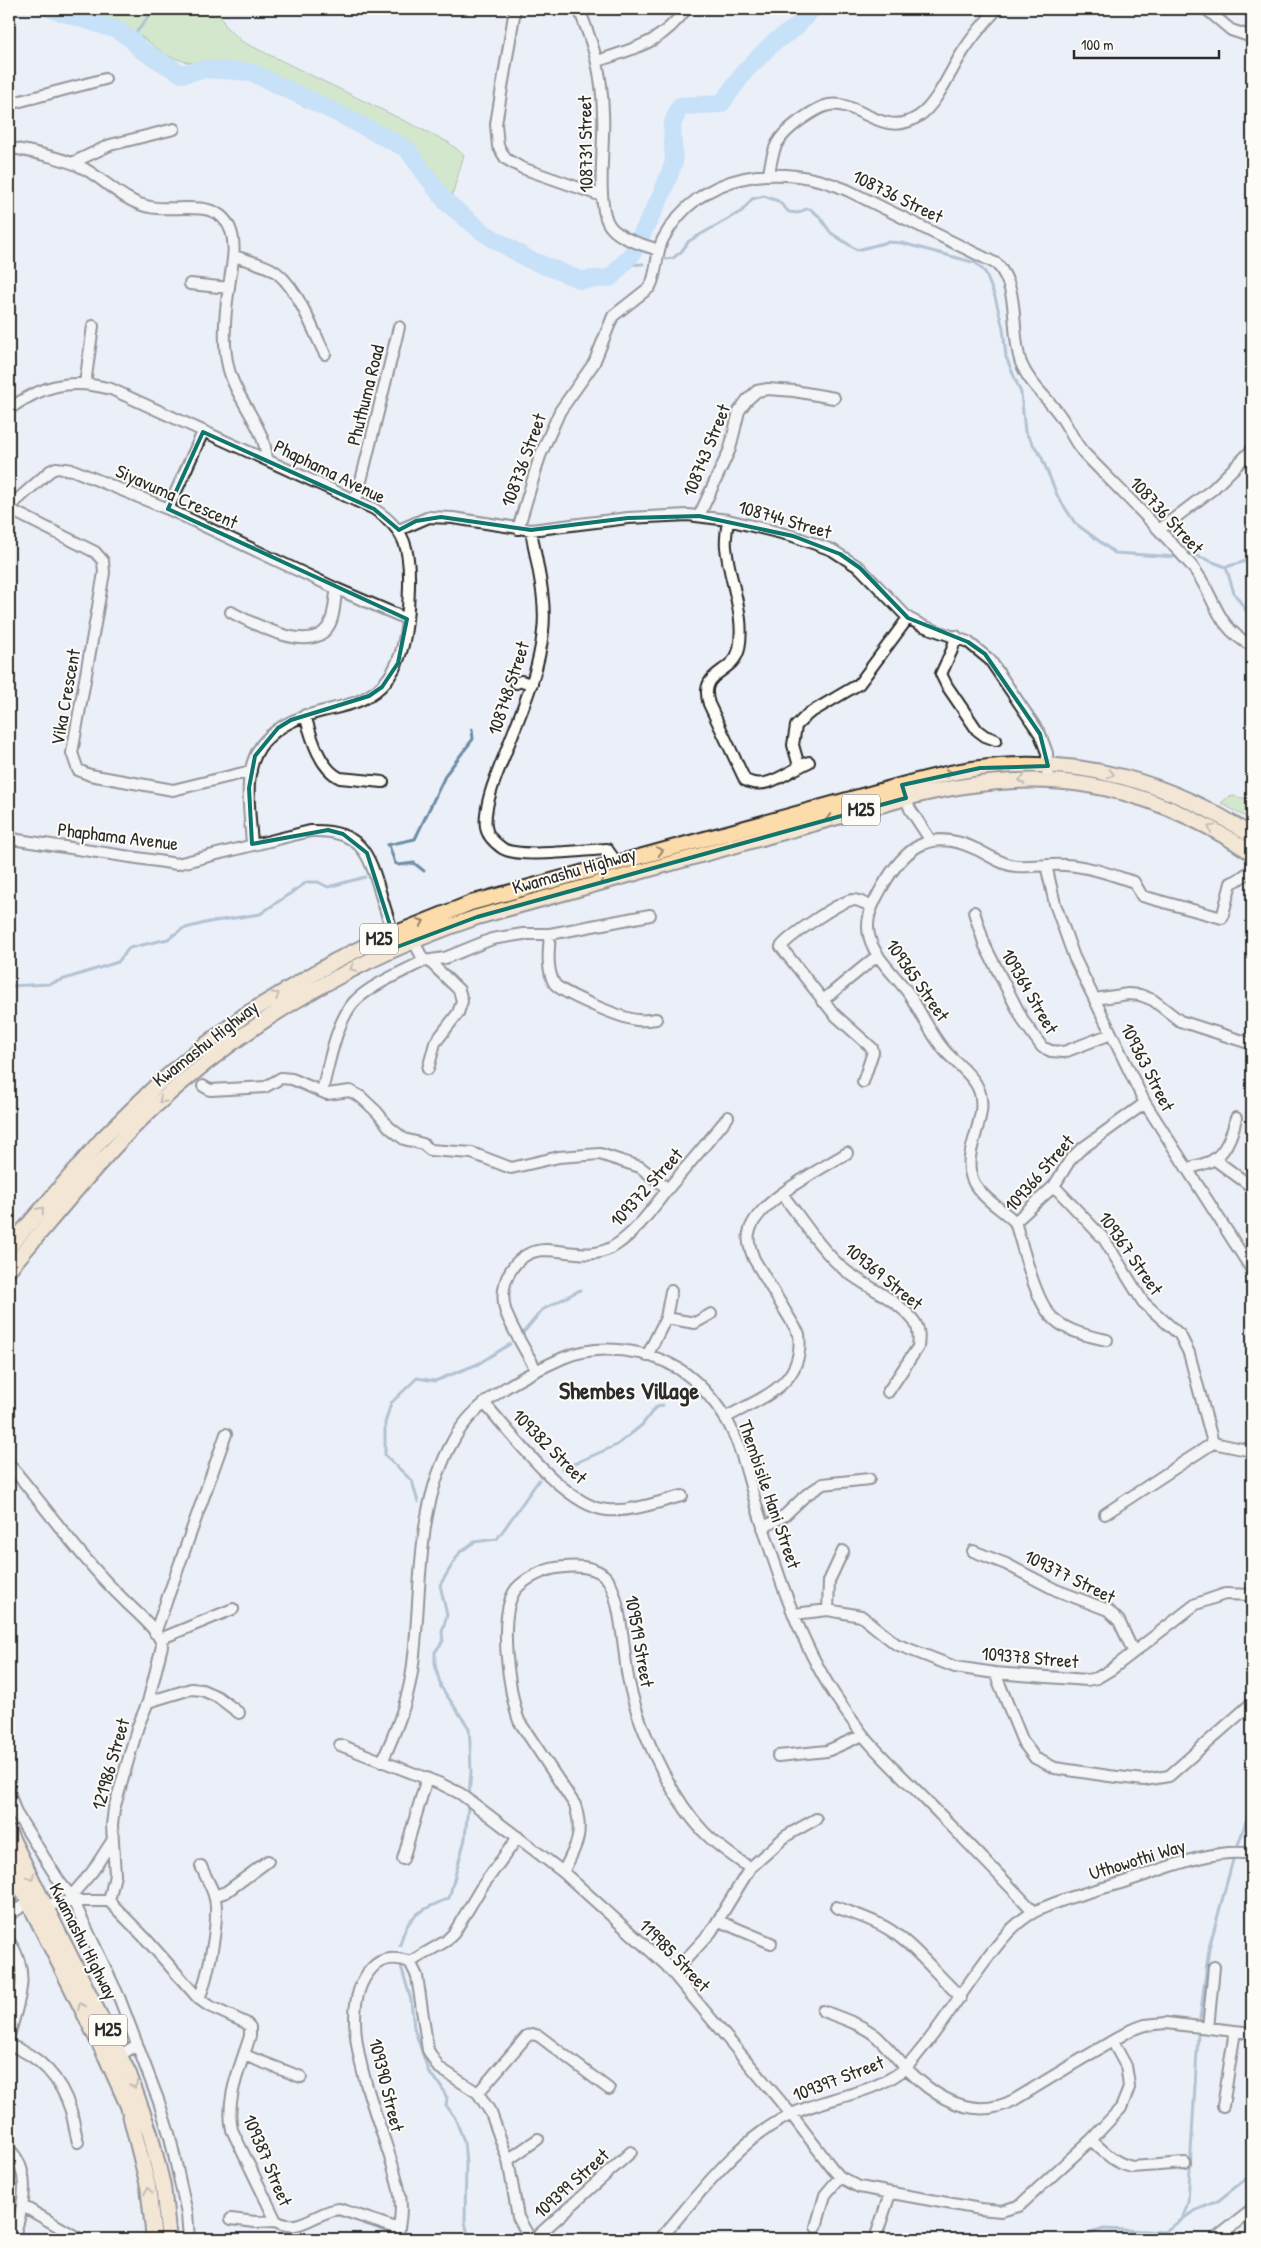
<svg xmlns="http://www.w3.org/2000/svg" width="1261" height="2248" viewBox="0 0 1261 2248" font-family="'Patrick Hand',sans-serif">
  <rect width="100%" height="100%" fill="#ebeff7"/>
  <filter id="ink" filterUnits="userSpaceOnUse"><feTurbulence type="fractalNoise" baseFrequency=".02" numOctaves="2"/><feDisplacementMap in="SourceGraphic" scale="10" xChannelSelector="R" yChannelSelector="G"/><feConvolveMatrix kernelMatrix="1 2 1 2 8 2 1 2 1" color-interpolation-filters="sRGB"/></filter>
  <g filter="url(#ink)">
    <!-- green -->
    <path fill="#b5dd99" stroke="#708462" d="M 84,9 L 216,9 L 227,28 L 243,42 L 448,142 L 464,155 L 450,202 L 407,146 L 252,68 L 186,62 L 166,55 L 128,27 L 82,14 Z
      M 1233,796 L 1252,800 L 1252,821 L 1221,803 L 1228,797 Z"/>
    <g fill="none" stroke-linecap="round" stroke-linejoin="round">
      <!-- stream -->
      <path stroke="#6d8ea6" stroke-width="3" d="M 131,39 L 149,16
        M 666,259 L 673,258 L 681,252 L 689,241 L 742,211 L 752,199 L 764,196 L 778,201 L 789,212 L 798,213 L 806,209 L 810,209 L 819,216 L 831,233 L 857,250 L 888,242 L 902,243 L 976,263 L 985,272 L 995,297 L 1003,328 L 1006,357 L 1021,393 L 1025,432 L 1041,456 L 1058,497 L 1075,523 L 1115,553 L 1176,557
        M 622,265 L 643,264
        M 1197,556 L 1226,567 L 1246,561 L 1252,556
        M 1226,567 L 1234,593 L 1252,619
        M 387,845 L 415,839 L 446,774 L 473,739 L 472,729
        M 389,845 L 395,863 L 399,865 L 414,863 L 424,871
        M 9,986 L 49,984 L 118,962 L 129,948 L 168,939 L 182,929 L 209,922 L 260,914 L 307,882 L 318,882 L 328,887 L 365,877
        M 523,1333 L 542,1310 L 580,1290
        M 562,1469 L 617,1445 L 642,1425 L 655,1408 L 663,1405
        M 418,1502 L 412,1481 L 385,1455 L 385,1423 L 391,1403 L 417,1378 L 435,1381 L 478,1364 L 510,1344
        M 1238,1845 L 1252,1804
        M 400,1945 C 407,1913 422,1910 449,1898 L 465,1839 L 471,1772 L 470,1743 L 469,1728 L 441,1687 L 435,1665 L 435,1652 L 443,1641 L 442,1632 L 447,1615 L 440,1585 L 460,1552 L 474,1542 L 497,1539 L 539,1480
        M 401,1966 L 411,2000 L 414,2028 L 429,2073 L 440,2084 L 447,2098 L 446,2105 L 455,2118 L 464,2141 L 466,2164 L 465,2222 L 469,2239
        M 1200,2019 L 1209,1948 L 1233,1860
        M 1182,2220 L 1188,2202 L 1198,2035
        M 9,2226 L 13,2202
        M 1072,2239 L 1104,2229 L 1164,2232 L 1194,2211 L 1218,2201 L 1252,2174"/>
      <!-- river -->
      <path stroke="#99d0f8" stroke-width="18" d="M 51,9 L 117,30 L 131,39 L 141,50 L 182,74 L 205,69 L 251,72 L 341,115 L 407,149 L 446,202 L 484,233 L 528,259 L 581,280 L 610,278 L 632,254 L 661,196 L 674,162 L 672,125 L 680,106 L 721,104 L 746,70 L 774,42 L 795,28 L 812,9"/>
      <defs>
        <path id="minor" d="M 515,9 L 496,124 L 498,146 L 506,159 L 522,168 L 602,196
          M 579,9 C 594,47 602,71 603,113 C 605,141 596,200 608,223 C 617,239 642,244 658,250
          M 1206,9 L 1231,30 L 1252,37
          M 598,61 C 637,47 660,44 686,9
          M 9,104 L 105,79
          M 9,147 C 34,153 62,157 85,169 C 106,181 126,203 150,207 C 177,213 219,196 231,231 C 237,249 231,269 229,287 C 225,312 222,341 228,366 C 235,399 265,425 267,460
          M 72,163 L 110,145 L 174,129
          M 769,174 C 773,147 776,138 799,121 C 808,115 818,107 829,105 C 859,100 884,140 919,116 C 938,103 951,69 964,50 C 974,35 985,22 997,9
          M 234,256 C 246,260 259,263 271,269 C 296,282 312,329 325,354
          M 190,284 L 229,288
          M 85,384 L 93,326
          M 9,409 C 43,385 70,378 111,389 L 374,509 C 406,530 410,549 409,586 C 408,624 406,673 370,695 C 357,704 339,707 323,711 C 300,717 281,723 264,742 C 241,768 250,812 252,844
          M 356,501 L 399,327
          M 9,507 L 50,471 L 56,468 L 73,470 L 168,509 L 337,589 L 407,619
          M 9,509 L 95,552 L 103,561 L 104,573 L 72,753 L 78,770 L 90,775 L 173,790 L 251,771
          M 168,509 L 203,432
          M 699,516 L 730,449 L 739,411 L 747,400 L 757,391 L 768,389 L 794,391 L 834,398
          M 728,520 C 727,529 725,539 726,547 C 729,581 746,614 739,649 C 733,675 698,670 709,704 L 745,780 C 767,792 789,770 809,762
          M 518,529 L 540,456 L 560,411 L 594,363 L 613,316 L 650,287 C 658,272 655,254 663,239 C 699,171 782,161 847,190 L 997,264 C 1021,291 1010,332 1021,363 C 1028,381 1043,394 1055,409 C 1067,422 1072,440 1084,453 C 1120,490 1157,526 1191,565 C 1217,596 1212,624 1252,646
          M 399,530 L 429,517 L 453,518 L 531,530 L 628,518 L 688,515 L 728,520 L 793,536 L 832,550 L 860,568 L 908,618 L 923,626 L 968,642 L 990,660 L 1040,734 L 1047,753 L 1048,781
          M 531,530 C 536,562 547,598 543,631 C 539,674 520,714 505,754 C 497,774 483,806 486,827 C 487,836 495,843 502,848 C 518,859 583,850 607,849 L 617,863
          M 1159,530 L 1213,489 L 1252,450
          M 231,612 C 252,623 310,655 328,627 C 335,617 334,600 337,589
          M 956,636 L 952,650 L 941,674 L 947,686 L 977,730 L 985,736 L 996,740
          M 516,683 L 521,681 L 532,684
          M 305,715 C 311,736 319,768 340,778 L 383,782
          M 799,766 L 793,745 L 796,726 L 808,714 L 859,684 L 908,618
          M 904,793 L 910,809 L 931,841
          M 9,837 L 18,840 L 177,864 L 310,831 C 360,829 369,852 381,895 C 386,912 392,930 397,947
          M 1046,865 L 1055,904 L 1074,957 L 1145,1103 L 1252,1270
          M 974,912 L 985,946 L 1024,1022 L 1042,1047 L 1051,1051 L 1064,1052 L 1111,1034
          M 550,934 C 549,949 546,968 554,983 C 560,993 624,1019 637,1020 C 643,1021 650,1020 656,1019
          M 413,940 L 424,961 L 445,958 L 492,939 L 523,934 L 550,934 L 650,915
          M 1095,999 L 1128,994 L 1140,995 L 1153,1000 L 1180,1021 L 1252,1044
          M 822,1001 L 878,955
          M 428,1069 L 435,1043 L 458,1013 L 462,1001 L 459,990 L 429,961
          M 863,1082 L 873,1052 L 872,1048 L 834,1014 L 781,947 C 788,937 841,900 853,900 C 860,900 866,904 871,907
          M 203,1086 L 210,1090 L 265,1087 L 281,1078 L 292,1079 L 327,1094 L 350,1091 L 361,1097 L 377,1112 L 389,1127 L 404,1139 L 423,1144 L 430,1150 L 472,1153 L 511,1168 L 559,1157 L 600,1154 L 640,1167 L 668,1189
          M 322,1091 C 329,1064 336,1022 354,1002 C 369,986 404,971 424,961
          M 1214,1159 L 1252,1187
          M 1187,1169 C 1195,1166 1206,1164 1213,1160 C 1226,1152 1233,1132 1236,1118
          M 1054,1186 L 1104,1239 L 1143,1302 L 1180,1335 L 1189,1353 L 1213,1443
          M 782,1194 C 802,1219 821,1251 846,1271 C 868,1288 897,1299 914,1321 C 920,1329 919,1339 918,1347 L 888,1392
          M 1015,1222 C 1002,1209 983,1199 974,1183 C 957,1151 995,1116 976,1084 C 969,1072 955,1062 945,1051 C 931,1035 921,1012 909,994 C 897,977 875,958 870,939 C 864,921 872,905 881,889 C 904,848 930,826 978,850 C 990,856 1003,865 1016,866 C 1032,867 1049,864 1065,865 C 1089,866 1112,875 1134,882 L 1142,896 L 1222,918 L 1231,883 C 1240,880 1244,874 1252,871
          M 666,1318 L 695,1323 L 711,1314
          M 1107,1340 C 1089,1336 1068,1332 1054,1319 C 1035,1303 1023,1246 1015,1222 L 1054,1186 L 1070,1160 L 1080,1150 L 1145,1103
          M 647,1356 L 666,1318 L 671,1291
          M 536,1370 C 528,1354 509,1325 505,1309 C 498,1281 516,1250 546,1250 C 570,1251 594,1260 616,1245 C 637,1231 652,1209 667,1190 C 688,1165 708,1142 728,1117
          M 485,1404 C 512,1434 566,1507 607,1510 C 632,1512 658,1502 682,1496
          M 725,1418 C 762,1397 805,1385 799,1334 L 754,1259 C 751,1251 747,1242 749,1233 C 755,1202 821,1169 847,1153
          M 1213,1443 L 1252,1451
          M 9,1464 C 48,1510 82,1560 126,1602 C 136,1612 161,1632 162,1646 L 148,1702
          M 1105,1514 L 1213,1443
          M 763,1528 L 785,1515 L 806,1495 L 823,1484 L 869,1479
          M 973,1551 L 1006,1564 L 1056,1590 L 1108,1610 L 1119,1621 L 1133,1651
          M 828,1610 L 829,1581 L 843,1551
          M 794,1614 L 828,1610 L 861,1616 L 896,1644 L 955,1667 L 995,1673 L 1087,1680 L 1097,1678 L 1112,1669 L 1196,1604 L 1225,1594 L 1252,1595
          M 155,1633 L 226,1434
          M 160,1639 L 233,1609
          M 995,1673 L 1023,1742 L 1035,1758 L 1055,1768 L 1109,1776 L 1144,1780 L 1169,1776 L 1252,1703
          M 340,1745 L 441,1784 L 461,1794 L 563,1872 L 666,1965 L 791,2114 L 832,2168 L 840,2177 L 859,2187 L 980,2209 L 1001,2211 L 1019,2206 L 1091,2140 L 1121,2108 L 1129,2088 L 1128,2078 L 1126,2066 L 1113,2042
          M 778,1756 L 827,1751 L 863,1735
          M 382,1762 C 395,1733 407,1704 412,1672 C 423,1593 413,1511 454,1439 C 476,1399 523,1376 563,1358 C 598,1343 647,1349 679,1369 C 698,1381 714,1400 726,1419 C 743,1448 749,1483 759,1514 C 778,1575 799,1640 834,1694 C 843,1708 853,1722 863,1735 C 880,1756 901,1775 920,1794 C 958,1833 997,1872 1034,1912
          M 9,1792 L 16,1813 L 59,1881 L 71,1896 L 119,1997 L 159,2102 L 170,2137 L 187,2213 L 189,2239
          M 403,1859 L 427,1778
          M 563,1872 C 576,1847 584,1834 575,1805 L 519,1721 C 509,1693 497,1614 516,1589 C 525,1579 543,1570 556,1568 C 573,1565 598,1565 608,1580 C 620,1597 624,1651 627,1672 C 635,1721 669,1795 703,1831 C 717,1846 734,1857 750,1868
          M 71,1896 L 92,1872 L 112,1841
          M 214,1896 L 226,1892 L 268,1861
          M 9,1900 L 14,1911
          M 109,1901 L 146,1939 L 199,1999 L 209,2006 L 246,2023 L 250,2027 L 250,2036 C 241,2066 225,2098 232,2130 L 276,2221 C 298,2235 317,2211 339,2209 L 399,2229
          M 109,1901 L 115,1875 L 112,1825 L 114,1809 L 138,1726 L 148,1702 L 191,1689 L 202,1690 L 218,1697 L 239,1713
          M 45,1905 L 74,1901 L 109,1901
          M 836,1907 C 854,1914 873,1919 890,1930 C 917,1948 937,1975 961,1997
          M 9,1915 L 29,1902
          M 719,1921 L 771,1943
          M 9,1941 C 32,1973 18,2002 9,2036
          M 410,1962 L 446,1941 L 454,1933 L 481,1888 L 518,1837
          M 673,1973 L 711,1932 L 750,1868 L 786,1836 L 816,1819
          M 199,1999 C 208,1977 221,1916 214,1895 C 211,1885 205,1876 201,1866
          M 823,2011 C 841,2018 861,2024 876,2036 C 887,2046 897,2059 908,2070 C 937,2099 974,2121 1014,2100 L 1075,2063 L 1131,2030 L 1145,2025 L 1166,2023 L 1252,2033
          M 1208,2028 L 1214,1967
          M 9,2045 C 40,2056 61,2079 71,2111 C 74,2122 75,2132 78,2142
          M 120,2055 L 137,2045
          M 244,2055 L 301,2077
          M 478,2093 L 527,2036 L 532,2034 L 539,2036 L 609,2089
          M 1223,2106 L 1235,2031
          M 1091,2140 C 1104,2152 1114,2163 1132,2167 L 1185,2163
          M 9,2149 C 34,2173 22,2211 13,2239
          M 508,2160 L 538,2139
          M 23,2206 L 80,2239
          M 231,2219 L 255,2222 L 276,2221
          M 816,2227 L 825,2195 L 840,2177
          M 397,2239 C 400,2223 403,2207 399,2190 C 389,2134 325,2018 372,1968 C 382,1957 397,1957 410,1962 L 417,1976 L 428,2050 L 438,2067 L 478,2093 L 491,2113 L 508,2160 L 518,2217 L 530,2239
          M 534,2239 L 631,2152
          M 660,2239 C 699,2195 736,2141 790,2115 C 826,2097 870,2095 902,2071 C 911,2064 918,2053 925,2045 C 950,2014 970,1978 996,1947 C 1006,1934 1019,1920 1034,1912 C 1063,1898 1094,1891 1124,1882 C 1162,1870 1213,1847 1252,1854
          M 875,2239 L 890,2194
          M 1215,2239 L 1252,2210"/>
        <path id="major" d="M 9,1247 L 102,1139 L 156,1086 L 192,1055 L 245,1015 L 335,961 L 369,944 L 471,903 L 902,785 C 928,778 954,771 980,768 C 1077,755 1172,782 1252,836
          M 9,1269 C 56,1215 101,1157 153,1108 C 247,1021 356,958 477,917 L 906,798 C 1038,764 1138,778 1252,853
          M 9,1833 L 129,2074 L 150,2133 L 163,2186 L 169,2239
          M 9,1863 L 106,2057 L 128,2106 L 148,2186 L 154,2239"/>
      </defs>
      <!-- minor casing -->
      <use href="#minor" stroke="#2b2b2b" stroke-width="14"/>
      <!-- major casing -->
      <use href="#major" stroke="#2b2b2b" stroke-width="18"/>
      <!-- minor -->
      <use href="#minor" stroke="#fdfcf7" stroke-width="10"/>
      <!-- major -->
      <use href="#major" stroke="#fddcac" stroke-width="14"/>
    </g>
    <!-- one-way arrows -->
    <defs><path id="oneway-chevron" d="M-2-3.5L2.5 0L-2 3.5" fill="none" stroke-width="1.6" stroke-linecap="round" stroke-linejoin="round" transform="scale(1.25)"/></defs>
    <g stroke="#94846c">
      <use href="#oneway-chevron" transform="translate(949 773) rotate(-12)"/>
      <use href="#oneway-chevron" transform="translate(1111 774) rotate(13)"/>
      <use href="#oneway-chevron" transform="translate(1022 780) rotate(179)"/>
      <use href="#oneway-chevron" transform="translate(829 819) rotate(165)"/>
      <use href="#oneway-chevron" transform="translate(1211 828) rotate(-151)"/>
      <use href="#oneway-chevron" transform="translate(660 851) rotate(-15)"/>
      <use href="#oneway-chevron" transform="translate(604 881) rotate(164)"/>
      <use href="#oneway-chevron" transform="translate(421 922) rotate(-23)"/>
      <use href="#oneway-chevron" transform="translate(353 968) rotate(154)"/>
      <use href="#oneway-chevron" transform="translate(276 995) rotate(-32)"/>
      <use href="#oneway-chevron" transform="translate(162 1100) rotate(138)"/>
      <use href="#oneway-chevron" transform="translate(41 1210) rotate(-49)"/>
      <use href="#oneway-chevron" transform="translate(31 1877) rotate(63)"/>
      <use href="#oneway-chevron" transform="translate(81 2006) rotate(-117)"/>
      <use href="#oneway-chevron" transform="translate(134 2085) rotate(69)"/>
      <use href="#oneway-chevron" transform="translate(148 2191) rotate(-99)"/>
    </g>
  </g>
  <!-- marked area -->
  <path d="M0 0H1261V2248H0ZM 203,432 L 374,509 L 399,530 L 416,521 L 441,517 L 531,530 L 628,518 L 699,516 L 793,536 L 840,554 L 860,568 L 908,618 L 968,642 L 985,654 L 1040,734 L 1048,766 L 980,768 L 902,785 L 906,798 L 477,917 L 397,947 L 367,853 L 343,834 L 328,830 L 252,844 L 249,788 L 255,756 L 278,728 L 291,720 L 369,696 L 382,687 L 398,663 L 407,619 L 168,509 Z" fill="#ebeff7" fill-opacity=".55" fill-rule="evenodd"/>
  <path fill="none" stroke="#0f766e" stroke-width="4" stroke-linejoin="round" d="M 203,432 L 374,509 L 399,530 L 416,521 L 441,517 L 531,530 L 628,518 L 699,516 L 793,536 L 840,554 L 860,568 L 908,618 L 968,642 L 985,654 L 1040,734 L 1048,766 L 980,768 L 902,785 L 906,798 L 477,917 L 397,947 L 367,853 L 343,834 L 328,830 L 252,844 L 249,788 L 255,756 L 278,728 L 291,720 L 369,696 L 382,687 L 398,663 L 407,619 L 168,509 Z"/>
  <g text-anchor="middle" stroke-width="4" stroke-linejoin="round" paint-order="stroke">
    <!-- shield labels -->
    <g fill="#fdfcf7" stroke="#6a6a68" stroke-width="1">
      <rect x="842" y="794.5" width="38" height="31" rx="4"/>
      <rect x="360" y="923.5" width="38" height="31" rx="4"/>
      <rect x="89" y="2014.5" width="38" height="31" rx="4"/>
    </g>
    <g font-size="18" font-weight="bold" fill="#2b2b2b">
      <text x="861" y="816">M25</text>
      <text x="379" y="945">M25</text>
      <text x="108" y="2036">M25</text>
    </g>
    <!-- street labels -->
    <g font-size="19" fill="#2b2b2b" stroke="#fdfcf7">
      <text transform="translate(585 144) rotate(-91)" y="7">108731 Street</text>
      <text transform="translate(898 196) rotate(26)" y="7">108736 Street</text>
      <text transform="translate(365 395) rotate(-76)" y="7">Phuthuma Road</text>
      <text transform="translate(706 450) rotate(-68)" y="7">108743 Street</text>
      <text transform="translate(523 460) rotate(-70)" y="7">108736 Street</text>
      <text transform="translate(330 471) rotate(26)" y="7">Phaphama Avenue</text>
      <text transform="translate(177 496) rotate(24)" y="7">Siyavuma Crescent</text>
      <text transform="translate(1167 515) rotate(47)" y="7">108736 Street</text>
      <text transform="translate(785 519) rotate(16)" y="7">108744 Street</text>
      <text transform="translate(508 688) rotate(-72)" y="7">108748 Street</text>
      <text transform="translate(65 697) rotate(-80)" y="7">Vika Crescent</text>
      <text transform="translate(118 836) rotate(7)" y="7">Phaphama Avenue</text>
      <text transform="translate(574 870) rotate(-16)" y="7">Kwamashu Highway</text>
      <text transform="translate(918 980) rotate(55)" y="7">109365 Street</text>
      <text transform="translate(1030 991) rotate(60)" y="7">109364 Street</text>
      <text transform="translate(205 1043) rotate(-38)" y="7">Kwamashu Highway</text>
      <text transform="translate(1148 1067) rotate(63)" y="7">109363 Street</text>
      <text transform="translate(1039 1173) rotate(-49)" y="7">109366 Street</text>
      <text transform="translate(646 1187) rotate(-48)" y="7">109372 Street</text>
      <text transform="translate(1131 1253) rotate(55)" y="7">109367 Street</text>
      <text transform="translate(884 1276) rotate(39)" y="7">109369 Street</text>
      <text transform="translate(550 1446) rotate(45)" y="7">109382 Street</text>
      <text transform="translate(770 1494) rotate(71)" y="7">Thembisile Hani Street</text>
      <text transform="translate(1070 1576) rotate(26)" y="7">109377 Street</text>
      <text transform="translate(640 1641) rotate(80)" y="7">109519 Street</text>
      <text transform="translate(1030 1657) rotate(5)" y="7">109378 Street</text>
      <text transform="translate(110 1764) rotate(-74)" y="7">121986 Street</text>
      <text transform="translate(1137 1859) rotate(-17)" y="7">Uthowothi Way</text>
      <text transform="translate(84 1941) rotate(63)" y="7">Kwamashu Highway</text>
      <text transform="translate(675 1955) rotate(46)" y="7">119985 Street</text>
      <text transform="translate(838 2078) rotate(-21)" y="7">109397 Street</text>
      <text transform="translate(387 2085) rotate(76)" y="7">109390 Street</text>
      <text transform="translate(268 2160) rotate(67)" y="7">109387 Street</text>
      <text transform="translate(571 2183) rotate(-42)" y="7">109399 Street</text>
    </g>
    <!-- district labels -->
    <g font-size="24" font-weight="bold" fill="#2b2b2b" stroke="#fdfcf7">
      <text x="629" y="1399">Shembes Village</text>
    </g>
  </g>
  <!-- margin -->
  <rect width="1261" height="2248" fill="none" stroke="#fdfcf7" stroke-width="30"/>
  <rect x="15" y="15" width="1231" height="2218" fill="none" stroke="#2b2b2b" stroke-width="2" filter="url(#ink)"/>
  <!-- scale -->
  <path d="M1074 50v8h145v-8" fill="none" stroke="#2b2b2b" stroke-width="2.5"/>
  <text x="1081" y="50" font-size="15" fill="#2b2b2b" stroke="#fdfcf7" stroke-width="4" paint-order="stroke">100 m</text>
</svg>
